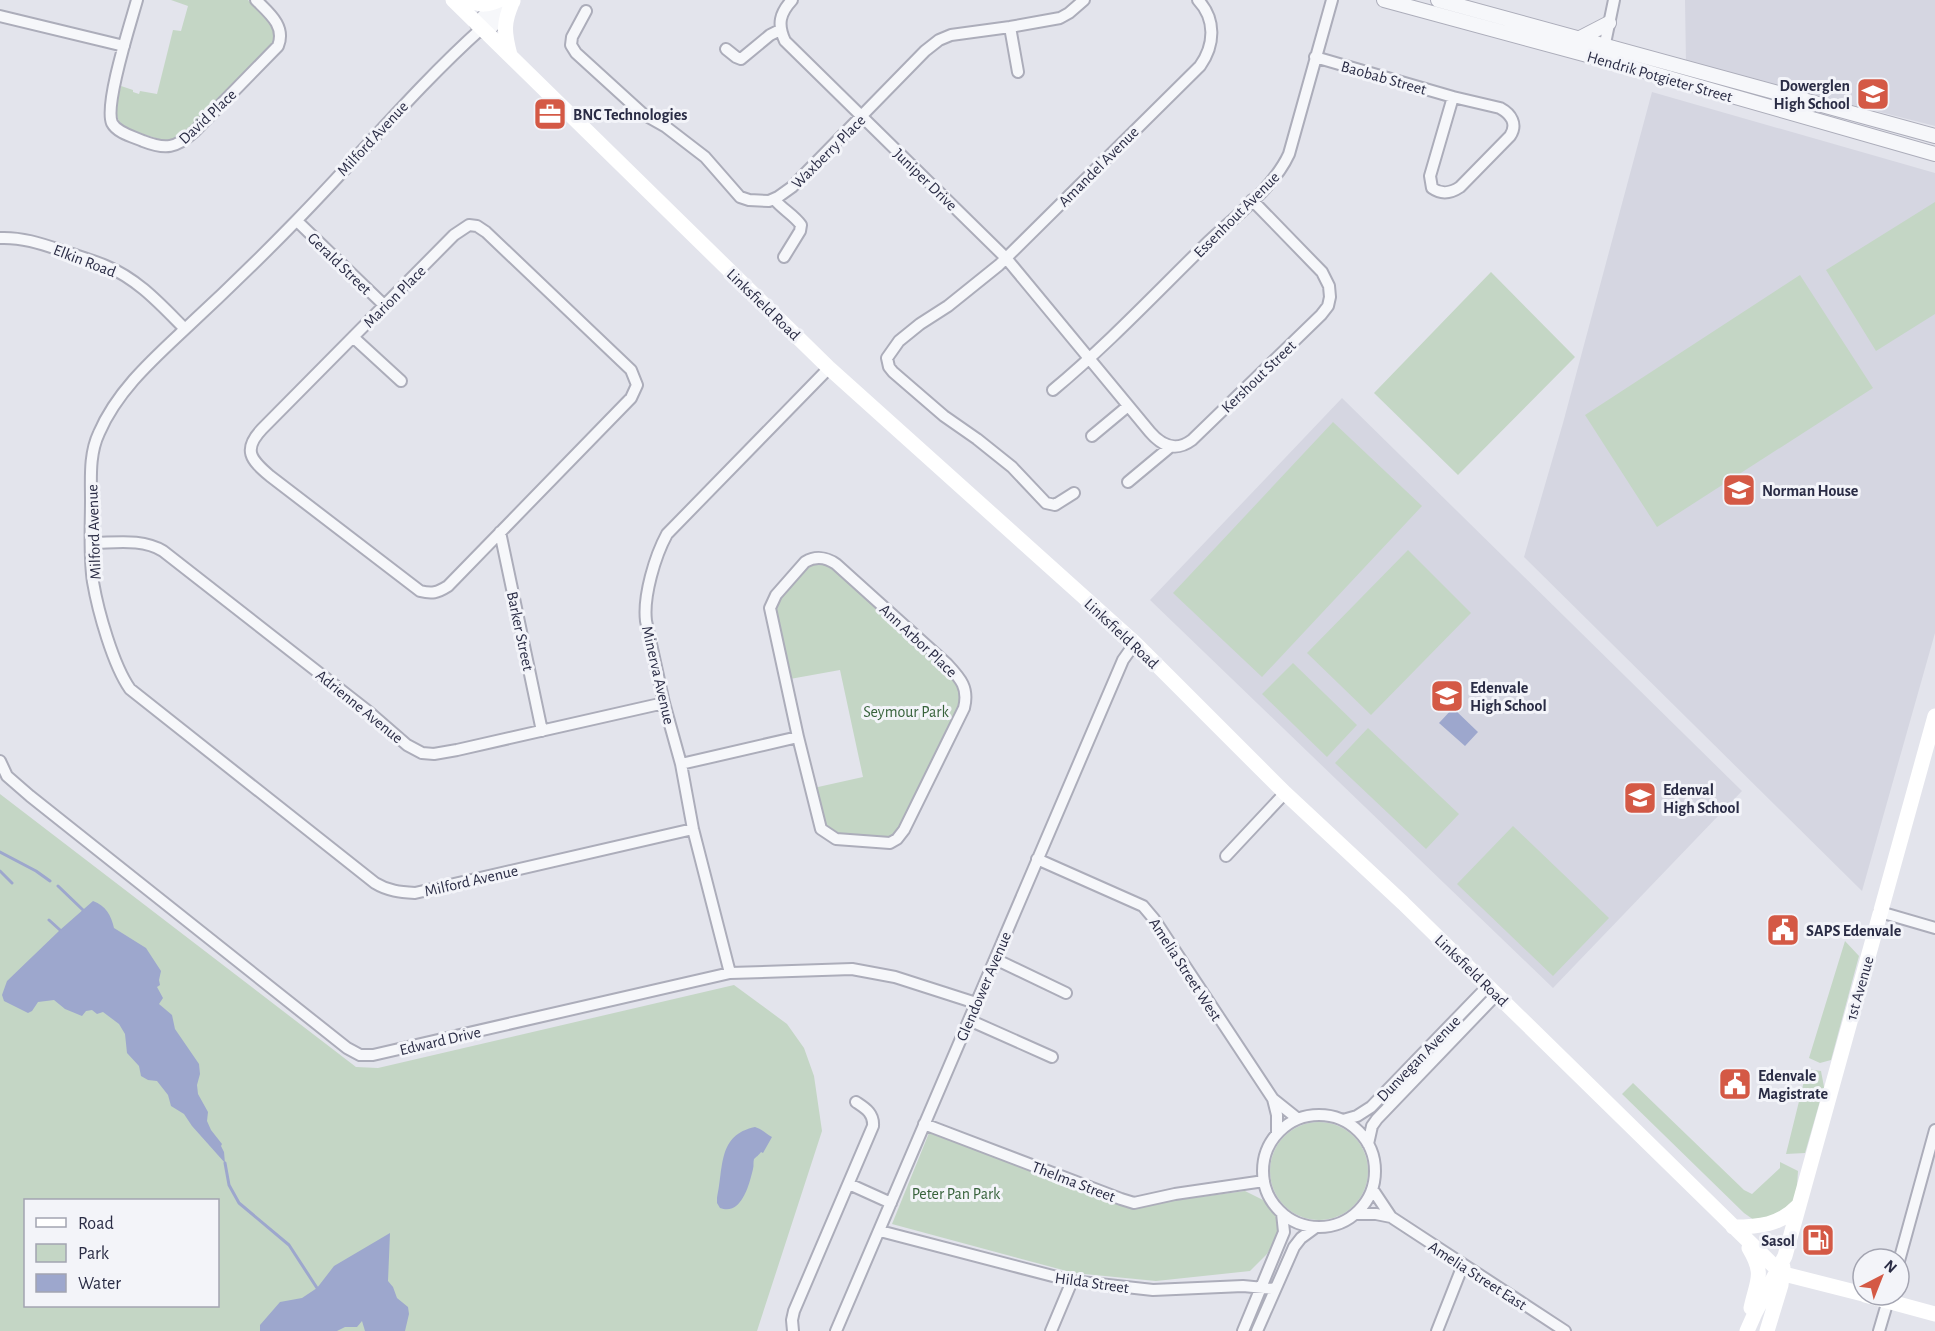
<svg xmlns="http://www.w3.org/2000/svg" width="1935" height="1331" viewBox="0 0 1935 1331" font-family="'Alegreya Sans',sans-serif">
  <rect width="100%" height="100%" fill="#e3e4ec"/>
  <!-- built -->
  <path fill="#d5d6e1" d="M 1685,0 L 1935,0 L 1935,126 L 1686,63 Z
    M 1652,92 L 1935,173 L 1935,633 L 1862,891 L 1524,557 L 1563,423 Z
    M 1342,398 L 1742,791 L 1553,988 L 1150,600 Z"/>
  <!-- green -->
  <path fill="#c4d6c5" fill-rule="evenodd" d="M 171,0 L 248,0 L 277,28 L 274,41 L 187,132 L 179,138 L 168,142 L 127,129 L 119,121 L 115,111 L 121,86 L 133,90 L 133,92 L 139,94 L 140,91 L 157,94 L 173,30 L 181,31 L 188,6 Z
    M 1935,202 L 1935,314 L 1876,351 L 1826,270 Z
    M 1491,272 L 1575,357 L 1458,475 L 1374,393 Z
    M 1800,275 L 1873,388 L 1657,527 L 1585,415 Z
    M 1333,422 L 1422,506 L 1262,677 L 1173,593 Z
    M 1408,550 L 1471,613 L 1371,715 L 1307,653 Z
    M 812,561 L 830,563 L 964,688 L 968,713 L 906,834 L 881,846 L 833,842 L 818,828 L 809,789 L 863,777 L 840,670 L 790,679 L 774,609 L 778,599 Z
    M 1293,663 L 1357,725 L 1327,757 L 1262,694 Z
    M 1368,728 L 1459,814 L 1426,849 L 1335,763 Z
    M 0,794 L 356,1067 L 378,1068 L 734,985 L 787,1024 L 804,1048 L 814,1076 L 822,1131 L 757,1331 L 0,1331 ZM 26,1200 L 218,1200 L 218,1306 L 26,1306 Z
    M 1513,826 L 1609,918 L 1553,976 L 1457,884 Z
    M 1845,941 L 1859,956 L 1831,1060 L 1820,1063 L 1809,1058 Z
    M 1807,1069 L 1821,1071 L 1824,1087 L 1805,1153 L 1786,1154 Z
    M 1633,1083 L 1744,1190 L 1752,1194 L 1780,1168 L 1780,1162 L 1798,1171 L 1796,1202 L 1761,1225 L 1744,1213 L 1622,1094 Z
    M1270 1171a49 49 0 1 1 98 0a49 49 0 1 1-98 0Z
    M 929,1133 L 1132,1206 L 1245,1191 L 1263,1200 L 1279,1220 L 1279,1233 L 1267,1254 L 1250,1271 L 1156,1281 L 1074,1273 L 892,1224 Z"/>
  <!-- water -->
  <path fill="#9da7cd" d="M 1453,708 L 1478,732 L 1465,746 L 1439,723 Z
    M 93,901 C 106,906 111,915 114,928 L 146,948 L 161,971 L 159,980 L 160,985 L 157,987 L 163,998 L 159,1004 L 172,1015 L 175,1029 L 199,1064 L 200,1074 L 197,1085 L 198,1094 L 208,1112 L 207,1121 L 211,1130 L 222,1144 L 221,1146 L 224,1152 L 225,1163 L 192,1126 L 184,1114 L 171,1106 L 168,1095 L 157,1081 L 148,1080 L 141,1076 L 139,1066 L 127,1053 L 125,1034 L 119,1024 L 103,1012 L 97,1014 L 92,1010 L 86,1011 L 82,1016 L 65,1009 L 54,1000 L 38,1002 L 32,1011 L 28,1013 L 4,1001 L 2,995 L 7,981 L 60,930 Z
    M 755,1127 C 762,1129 766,1134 772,1137 L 763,1153 L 761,1152 C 760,1154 755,1158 754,1159 C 753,1162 754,1166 753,1169 C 749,1186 741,1216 720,1208 L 717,1203 L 717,1198 C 724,1168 717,1135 755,1127 Z
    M 390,1233 L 388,1281 L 393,1287 L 397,1298 L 408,1307 L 409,1314 L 405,1331 L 365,1331 L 362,1321 L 357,1327 L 345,1327 L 337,1331 L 260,1331 L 260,1325 L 280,1302 L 302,1298 L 317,1288 L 334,1266 Z"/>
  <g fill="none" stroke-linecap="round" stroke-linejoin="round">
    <!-- stream -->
    <path stroke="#9da7cd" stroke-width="3" d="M 0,852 L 36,871 L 50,881
      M 0,871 L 12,883
      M 58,886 L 83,910
      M 49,920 L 60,930
      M 225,1163 L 229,1185 L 239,1203 L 289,1245 L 317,1288"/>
    <defs>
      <path id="minor" d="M 137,0 C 131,22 104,104 112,123 C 117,133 134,137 143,141 C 166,150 176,148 194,132 L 278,46 C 286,26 269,13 256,0
        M 792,0 C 780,13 777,24 785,41 L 1006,258 L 1150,432 C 1162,446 1176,452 1192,440 L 1321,315 L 1328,306 L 1330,297 L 1329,286 L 1322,272 L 1252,200
        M 586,11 L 572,37 L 571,45 L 576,53 L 643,114 L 666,127 L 705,157 L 740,197 L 749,200 L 769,201 L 778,197 L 792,187 L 925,51 L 939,40 L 951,35 L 1010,27 L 1060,18 L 1069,13 L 1084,0
        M 0,16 L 124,46
        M 1010,27 L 1018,72
        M 482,28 C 415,88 359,157 296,221 C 260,258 223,294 185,329 C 152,360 117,391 99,433 C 89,454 91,478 91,500 C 91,526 89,556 93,582 C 98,611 113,665 130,689 L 375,883 C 388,891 400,892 415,893 L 693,829
        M 726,49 L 736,57 L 741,59 L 770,35 L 780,30
        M 1603,53 L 1614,0
        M 1315,57 L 1453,97 L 1500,108 C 1511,114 1518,124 1510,136 L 1460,187 C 1451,193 1442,195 1432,188 L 1430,176 L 1453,97
        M 774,199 C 782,209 794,215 801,225 L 800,231 L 784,257
        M 297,221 L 384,305
        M 469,225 L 477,226 L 486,232 L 631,370 L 637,385 L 631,398 L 448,586 C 437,593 432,594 420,591 L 270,476 C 251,460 242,450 262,429 L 454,235 Z
        M 0,238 C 22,237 42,244 63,251 C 77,256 92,260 106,266 C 138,279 161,305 185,329
        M 353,337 L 401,381
        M 1053,390 C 1107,345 1155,294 1205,245 C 1233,218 1273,189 1289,154 L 1332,0
        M 1092,436 L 1128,406
        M 1128,482 L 1170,447
        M 1074,493 L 1055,505 L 1046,503 L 1012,467 L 977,439 L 944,416 L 893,372 L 889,367 L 887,358 L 899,341 L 920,324 L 948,306 L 999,265 L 1200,66 C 1215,45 1216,19 1198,0
        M 500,532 L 542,731
        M 91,543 C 115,543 142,538 163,551 L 369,712 L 407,745 L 422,753 L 434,754 L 457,750 L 664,703
        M 0,761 L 7,776 L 30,796 L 347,1048 L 360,1055 L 373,1055 L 730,973 L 852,969 L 895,977 L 976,1003
        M 681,764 L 798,737 L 770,608 L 776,595 L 805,562 C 815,556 826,557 836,564 L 947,664 C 961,679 969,688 964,708 L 904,830 L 897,839 L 890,843 L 836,839 L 821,829 L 798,737
        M 1226,856 L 1285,793
        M 1037,859 L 1143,906 L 1154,919 L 1273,1099 L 1298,1119
        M 1880,912 L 1935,928
        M 995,959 L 1066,993
        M 730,973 L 693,829 L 681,764 L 664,703 L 646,621 C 643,596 655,556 667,534 L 829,368
        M 969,1020 L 1052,1057
        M 1273,1099 L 1277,1115 L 1277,1133
        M1263 1171a56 56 0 1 1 112 0a56 56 0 1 1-112 0Z
        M 1343,1120 L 1357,1116 L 1371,1107 L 1488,986
        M 924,1124 L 1121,1199 L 1134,1203 L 1175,1194 L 1264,1181
        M 1368,1144 L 1372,1126 L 1377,1119 L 1496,995
        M 849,1184 L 891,1203
        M 1373,1190 L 1391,1217
        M 1356,1214 L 1376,1214 L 1391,1217 L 1565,1331
        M 880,1231 L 1072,1281 L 1153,1290 L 1243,1286 L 1274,1289
        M 1899,1261 L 1935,1130
        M 793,1331 L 792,1320 L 794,1311 L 873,1126 C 874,1113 865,1108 856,1102
        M 836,1331 L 1093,730 L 1123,660 L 1135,643
        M 1051,1331 L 1072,1281
        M 1243,1331 L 1284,1232 L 1282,1213
        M 1257,1331 L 1294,1247 L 1301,1238 L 1316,1227
        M 1437,1331 L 1463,1265
        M 1879,1331 L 1889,1297"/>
      <path id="tertiary" d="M 1384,0 L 1602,59 L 1935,154
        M 1438,0 L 1935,136
        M 477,24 L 501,0
        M 486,32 L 511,4
        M 1580,38 L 1609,23"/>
    </defs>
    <!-- minor casing -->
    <use href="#minor" stroke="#acadba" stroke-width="14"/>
    <!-- tertiary casing -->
    <use href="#tertiary" stroke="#acadba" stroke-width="16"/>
    <!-- minor -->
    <use href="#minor" stroke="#f6f7fa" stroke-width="10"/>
    <!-- tertiary -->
    <use href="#tertiary" stroke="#f6f7fa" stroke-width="14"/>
    <!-- secondary -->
    <path stroke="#fff" stroke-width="15" d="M 453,0 L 829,368 L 1135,643 L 1285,793 L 1403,903 L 1777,1269 L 1784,1274 L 1863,1294
      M 469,0 C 480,6 488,5 499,0
      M 510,55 C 504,33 503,22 513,1
      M 1733,1227 C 1759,1227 1780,1225 1798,1206
      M 1749,1248 C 1765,1275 1757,1280 1751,1308
      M 1865,1295 L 1935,1314
      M 1747,1331 L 1755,1313 L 1785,1256 L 1935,716
      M 1767,1331 L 1781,1285 L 1783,1267"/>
  </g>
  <!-- icons -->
  <defs>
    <symbol id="school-square" viewBox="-11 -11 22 22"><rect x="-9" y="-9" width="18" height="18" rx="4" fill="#d45945" stroke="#f3f4f9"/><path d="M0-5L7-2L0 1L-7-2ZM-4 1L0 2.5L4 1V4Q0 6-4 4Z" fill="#fff"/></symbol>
    <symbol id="office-square" viewBox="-11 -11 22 22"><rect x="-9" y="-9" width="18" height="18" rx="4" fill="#d45945" stroke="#f3f4f9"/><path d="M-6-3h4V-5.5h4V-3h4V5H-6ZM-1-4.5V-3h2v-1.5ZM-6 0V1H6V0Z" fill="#fff"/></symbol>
    <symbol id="civic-square" viewBox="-11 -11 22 22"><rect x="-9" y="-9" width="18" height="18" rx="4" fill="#d45945" stroke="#f3f4f9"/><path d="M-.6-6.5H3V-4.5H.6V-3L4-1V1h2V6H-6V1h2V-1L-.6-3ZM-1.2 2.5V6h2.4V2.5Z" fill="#fff"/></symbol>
    <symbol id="fuel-square" viewBox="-11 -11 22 22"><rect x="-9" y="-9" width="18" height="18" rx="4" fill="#d45945" stroke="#f3f4f9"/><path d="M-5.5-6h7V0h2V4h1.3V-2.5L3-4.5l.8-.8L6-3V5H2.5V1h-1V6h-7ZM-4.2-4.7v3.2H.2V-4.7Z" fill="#fff"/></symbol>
  </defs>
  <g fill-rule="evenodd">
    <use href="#school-square" x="1854" y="75" width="38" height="38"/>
    <use href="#office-square" x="531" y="95" width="38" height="38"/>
    <use href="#school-square" x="1720" y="471" width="38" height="38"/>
    <use href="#school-square" x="1428" y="677" width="38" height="38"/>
    <use href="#school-square" x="1621" y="779" width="38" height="38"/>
    <use href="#civic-square" x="1764" y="911" width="38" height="38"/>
    <use href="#civic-square" x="1716" y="1065" width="38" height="38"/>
    <use href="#fuel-square" x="1799" y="1221" width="38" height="38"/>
  </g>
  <g text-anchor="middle" stroke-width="6" stroke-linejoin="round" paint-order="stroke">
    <!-- street labels -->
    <g font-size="16" fill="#2a2c45" stroke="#f3f4f9">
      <text transform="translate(1660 76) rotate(16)" y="6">Hendrik Potgieter Street</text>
      <text transform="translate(1384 77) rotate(16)" y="6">Baobab Street</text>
      <text transform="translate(207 116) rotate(-43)" y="6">David Place</text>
      <text transform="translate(372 138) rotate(-47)" y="6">Milford Avenue</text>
      <text transform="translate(828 151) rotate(-45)" y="6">Waxberry Place</text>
      <text transform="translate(1098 166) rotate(-45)" y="6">Amandel Avenue</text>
      <text transform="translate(926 179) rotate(44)" y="6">Juniper Drive</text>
      <text transform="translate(1236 214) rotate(-45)" y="6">Essenhout Avenue</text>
      <text transform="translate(85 260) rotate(21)" y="6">Elkin Road</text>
      <text transform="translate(340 263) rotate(44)" y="6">Gerald Street</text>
      <text transform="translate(394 296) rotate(-45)" y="6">Marion Place</text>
      <text transform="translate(764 304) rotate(44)" y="6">Linksfield Road</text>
      <text transform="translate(1258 376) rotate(-44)" y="6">Kershout Street</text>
      <text transform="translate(93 532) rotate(-92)" y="6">Milford Avenue</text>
      <text transform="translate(521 631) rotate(78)" y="6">Barker Street</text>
      <text transform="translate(1122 633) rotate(43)" y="6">Linksfield Road</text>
      <text transform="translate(919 640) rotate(43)" y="6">Ann Arbor Place</text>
      <text transform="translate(659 675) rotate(77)" y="6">Minerva Avenue</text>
      <text transform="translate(360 706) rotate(39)" y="6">Adrienne Avenue</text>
      <text transform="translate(471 880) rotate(-13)" y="6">Milford Avenue</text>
      <text transform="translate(1186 969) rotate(57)" y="6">Amelia Street West</text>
      <text transform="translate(1472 970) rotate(44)" y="6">Linksfield Road</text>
      <text transform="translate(983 986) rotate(-67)" y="6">Glendower Avenue</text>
      <text transform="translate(1859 988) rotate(-74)" y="6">1st Avenue</text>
      <text transform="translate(440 1040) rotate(-13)" y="6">Edward Drive</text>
      <text transform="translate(1418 1058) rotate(-46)" y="6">Dunvegan Avenue</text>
      <text transform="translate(1074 1181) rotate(21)" y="6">Thelma Street</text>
      <text transform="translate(1478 1275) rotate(33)" y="6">Amelia Street East</text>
      <text transform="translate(1092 1282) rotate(8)" y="6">Hilda Street</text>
    </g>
    <!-- poi labels -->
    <g font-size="16" font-weight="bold" fill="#2a2c45" stroke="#f3f4f9" text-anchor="start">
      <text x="1850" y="91" text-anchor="end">Dowerglen<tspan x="1850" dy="18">High School</tspan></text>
      <text x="573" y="120">BNC Technologies</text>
      <text x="1762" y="496">Norman House</text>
      <text x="1470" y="693">Edenvale<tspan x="1470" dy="18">High School</tspan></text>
      <text x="1663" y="795">Edenval<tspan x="1663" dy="18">High School</tspan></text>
      <text x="1806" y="936">SAPS Edenvale</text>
      <text x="1758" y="1081">Edenvale<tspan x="1758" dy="18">Magistrate</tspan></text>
      <text x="1795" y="1246" text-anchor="end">Sasol</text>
    </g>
    <!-- park labels -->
    <g font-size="16" fill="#37623b" stroke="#f3f4f9">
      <text x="906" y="717">Seymour Park</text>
      <text x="956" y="1199">Peter Pan Park</text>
    </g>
  </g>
  <!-- legend -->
  <rect x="24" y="1199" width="195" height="108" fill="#f3f4f9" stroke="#a3a4b1" stroke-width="1.5"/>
  <rect x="36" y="1218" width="30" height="9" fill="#ffffff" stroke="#a3a4b1" stroke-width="1.5"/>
  <text x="78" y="1229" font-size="18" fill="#2a2c45">Road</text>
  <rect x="36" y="1244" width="30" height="18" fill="#c4d6c5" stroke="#a3a4b1" stroke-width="1.5"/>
  <text x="78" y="1259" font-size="18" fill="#2a2c45">Park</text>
  <rect x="36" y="1274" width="30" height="18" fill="#9da7cd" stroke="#a3a4b1" stroke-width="1.5"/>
  <text x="78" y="1289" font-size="18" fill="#2a2c45">Water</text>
  <!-- north arrow -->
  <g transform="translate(1881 1277) rotate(42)"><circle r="28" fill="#f3f4f9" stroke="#a3a4b1" stroke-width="1.5"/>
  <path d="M0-4.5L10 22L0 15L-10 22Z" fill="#d45945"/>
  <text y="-9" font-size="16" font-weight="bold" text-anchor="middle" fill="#2a2c45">N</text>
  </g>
</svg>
